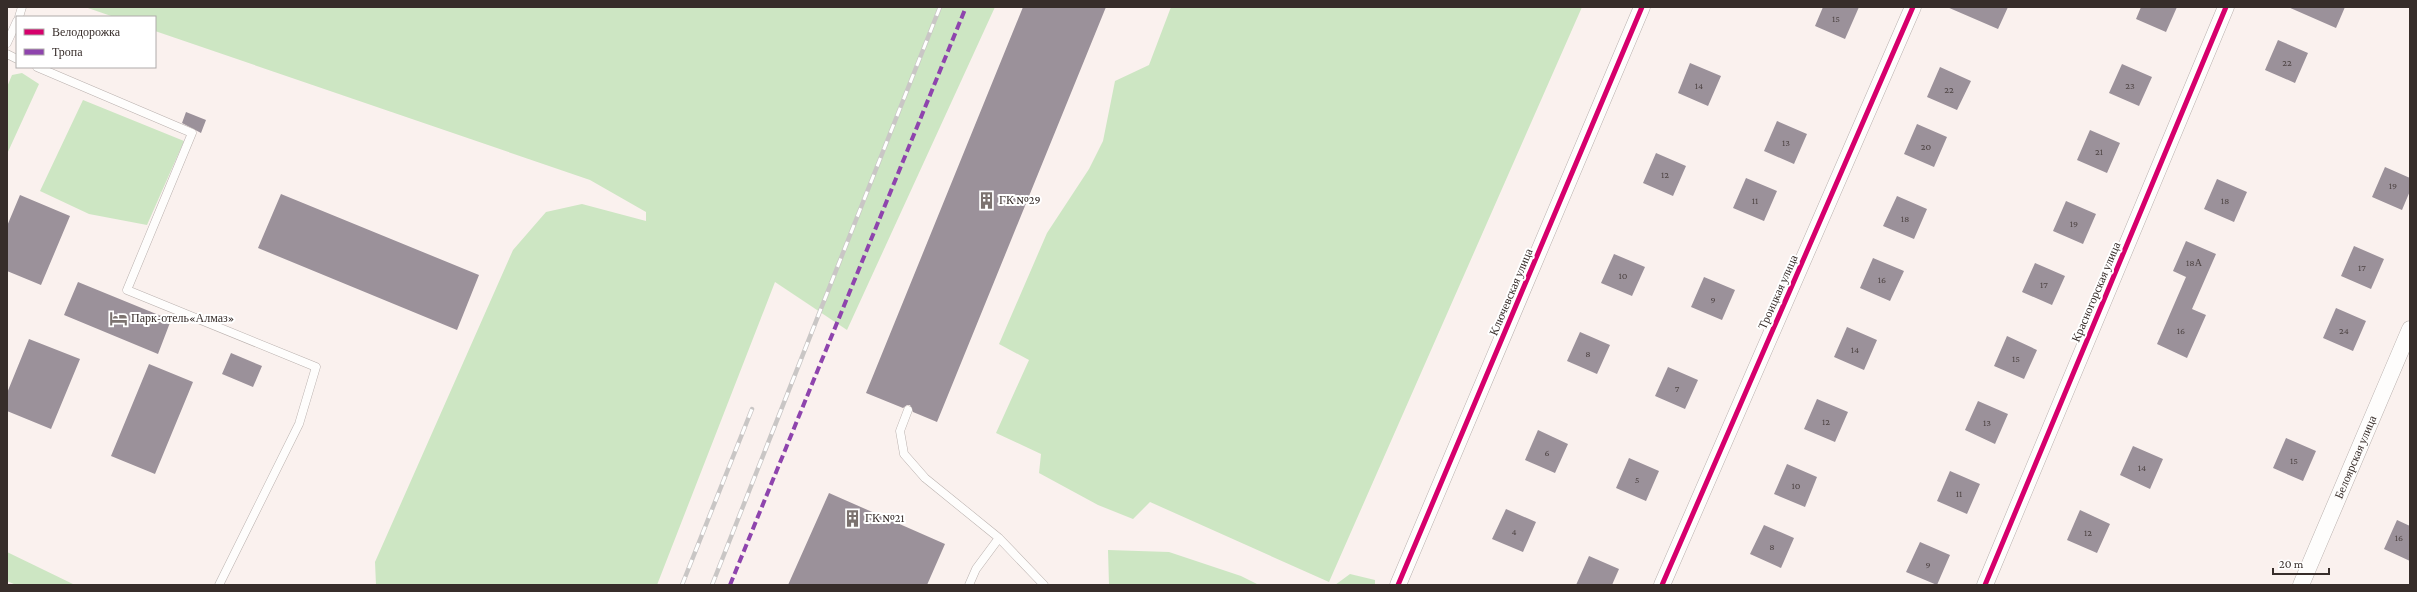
<svg xmlns="http://www.w3.org/2000/svg" width="2417" height="592" viewBox="0 0 2417 592" font-family="'Crimson Pro',serif">
  <rect width="100%" height="100%" fill="#faf1ee"/>
  <!-- green -->
  <path fill="#cde6c3" d="M 85,7 L 995,7 L 847,330 L 775,282 L 657,585 L 376,585 L 375,562 L 513,250 L 546,212 L 582,204 L 646,221 L 646,212 L 590,180 L 155,31 L 155,17 L 114,17 Z
    M 1171,7 L 1582,7 L 1329,582 L 1150,502 L 1133,519 L 1098,505 L 1039,473 L 1041,454 L 996,433 L 1029,360 L 999,344 L 1047,233 L 1089,169 L 1103,141 L 1115,81 L 1149,65 Z
    M 22,73 L 39,84 L 7,154 L 7,87 L 12,75 Z
    M 83,100 L 184,141 L 147,225 L 89,214 L 40,191 Z
    M 1108,550 L 1169,552 L 1241,576 L 1259,585 L 1109,585 Z
    M 7,552 L 75,585 L 16,585 L 7,581 Z
    M 1350,574 L 1375,580 L 1375,585 L 1335,585 Z"/>
  <!-- building -->
  <path fill="#9b919a" d="M 1023,7 L 1106,7 L 937,422 L 913,412 L 910,405 L 907,405 L 903,408 L 866,393 Z
    M 1823,7 L 1859,7 L 1845,39 L 1815,26 Z
    M 1947,7 L 2008,7 L 1998,29 Z
    M 2141,7 L 2177,7 L 2166,32 L 2136,19 Z
    M 2288,7 L 2345,7 L 2336,28 Z
    M 2278,40 L 2308,53 L 2295,83 L 2265,70 Z
    M 1690,63 L 1721,76 L 1708,106 L 1678,93 Z
    M 2122,64 L 2152,77 L 2139,106 L 2109,93 Z
    M 1940,67 L 1971,81 L 1957,110 L 1927,97 Z
    M 186,112 L 206,120 L 201,133 L 182,123 Z
    M 1777,121 L 1807,134 L 1794,164 L 1764,151 Z
    M 1917,124 L 1947,137 L 1934,167 L 1904,154 Z
    M 2090,130 L 2120,143 L 2107,173 L 2077,160 Z
    M 1656,153 L 1686,166 L 1673,196 L 1643,183 Z
    M 2385,167 L 2410,178 L 2410,191 L 2402,210 L 2372,197 Z
    M 1746,178 L 1777,191 L 1764,221 L 1733,208 Z
    M 2217,179 L 2247,192 L 2234,222 L 2204,209 Z
    M 281,194 L 479,275 L 457,330 L 258,248 Z
    M 20,195 L 70,216 L 41,285 L 7,271 L 7,226 Z
    M 1897,196 L 1927,209 L 1914,239 L 1883,226 Z
    M 2066,201 L 2096,214 L 2083,244 L 2053,231 Z
    M 2186,241 L 2216,254 L 2192,309 L 2206,315 L 2187,358 L 2157,344 L 2186,277 L 2173,271 Z
    M 2354,246 L 2384,259 L 2371,289 L 2341,276 Z
    M 1614,254 L 1645,267 L 1632,296 L 1601,283 Z
    M 1873,258 L 1904,271 L 1890,301 L 1860,288 Z
    M 2035,263 L 2065,276 L 2052,305 L 2022,292 Z
    M 1704,277 L 1735,290 L 1722,320 L 1691,307 Z
    M 78,282 L 171,320 L 158,354 L 64,315 Z
    M 2336,308 L 2366,321 L 2353,351 L 2323,338 Z
    M 1847,327 L 1877,340 L 1864,370 L 1834,357 Z
    M 1580,332 L 1610,345 L 1597,374 L 1567,361 Z
    M 2007,336 L 2037,350 L 2024,379 L 1994,366 Z
    M 29,339 L 80,359 L 51,429 L 7,411 L 7,393 Z
    M 231,353 L 262,366 L 253,387 L 222,374 Z
    M 149,364 L 193,382 L 155,474 L 111,456 Z
    M 1668,367 L 1698,380 L 1685,409 L 1655,396 Z
    M 1817,399 L 1848,412 L 1835,442 L 1804,429 Z
    M 1978,401 L 2008,414 L 1995,444 L 1965,430 Z
    M 1538,430 L 1568,444 L 1555,473 L 1525,460 Z
    M 2286,438 L 2316,451 L 2303,481 L 2273,468 Z
    M 2133,446 L 2163,459 L 2150,489 L 2120,475 Z
    M 1629,458 L 1659,471 L 1646,501 L 1616,488 Z
    M 1787,464 L 1817,477 L 1805,507 L 1774,494 Z
    M 1950,471 L 1980,484 L 1967,514 L 1937,501 Z
    M 829,493 L 945,544 L 927,585 L 788,585 Z
    M 1506,509 L 1536,522 L 1523,552 L 1492,539 Z
    M 2080,510 L 2110,524 L 2097,553 L 2067,540 Z
    M 2397,520 L 2410,526 L 2410,561 L 2384,549 Z
    M 1764,525 L 1794,538 L 1781,568 L 1750,554 Z
    M 1920,542 L 1950,555 L 1937,585 L 1906,572 Z
    M 1589,556 L 1619,569 L 1612,585 L 1576,585 Z"/>
  <g fill="none" stroke-linecap="round" stroke-linejoin="round">
    <defs>
      <path id="lane" d="M 19,17 L 22,7
        M 7,43 L 17,21
        M 7,54 L 17,59
        M 37,67 L 192,133 L 127,290 L 316,367 L 299,424 L 219,585
        M 908,410 L 900,431 L 904,454 L 925,478 L 999,538
        M 969,585 L 976,569 L 999,538 L 1044,585"/>
      <g id="street">
        <path d="M 1398,585 L 1642,7"/>
        <path d="M 1662,585 L 1913,7"/>
        <path d="M 1985,585 L 2226,7"/>
        <path id="s1" d="M 2301,585 L 2410,329"/>
      </g>
    </defs>
    <!-- lane casing -->
    <use href="#lane" stroke="#b9b0ad" stroke-width="9"/>
    <!-- street casing -->
    <use href="#street" stroke="#b9b0ad" stroke-width="17"/>
    <!-- lane -->
    <use href="#lane" stroke="#fefdfc" stroke-width="8"/>
    <!-- street -->
    <use href="#street" stroke="#fefdfc" stroke-width="16"/>
    <defs>
      <path id="rail" d="M 682,585 L 752,409
        M 712,585 L 940,7"/>
    </defs>
    <!-- rail casing -->
    <use href="#rail" stroke="#c9c6c5" stroke-width="4.5"/>
    <!-- rail -->
    <use href="#rail" stroke="#fff" stroke-width="3" stroke-dasharray="9" stroke-linecap="butt"/>
    <!-- quiet -->
    <path stroke="#8e44ad" stroke-width="4" stroke-dasharray="8 4" stroke-linecap="butt" d="M 730,585 L 966,7"/>
    <defs>
      <path id="cycleway" d="M 1398,585 L 1642,7
        M 1662,585 L 1913,7
        M 1985,585 L 2226,7"/>
    </defs>
    <!-- cycleway casing -->
    <use href="#cycleway" stroke="#fff" stroke-width="8"/>
    <!-- cycleway -->
    <use href="#cycleway" stroke="#d6006c" stroke-width="5"/>
  </g>
  <!-- icons -->
  <defs>
    <symbol id="building-bare" viewBox="-9 -9 18 18"><path d="M-4-6H4V6H1V3H-1V6H-4ZM-2.5-4.3h1.7v1.8h-1.7ZM.8-4.3h1.7v1.8H.8ZM-2.5-1h1.7V.8h-1.7ZM.8-1h1.7V.8H.8Z" fill="#7b726f" stroke="#fff" stroke-width="2.5" paint-order="stroke"/></symbol>
    <symbol id="hotel-bare" viewBox="-9 -9 18 18"><path d="M-6-4.5h1.5V1H6V5H4.5V3h-9V5H-6ZM-4 0a1.8 1.8 0 1 1 3.6 0ZM.5 0V-2.5h3Q6-2.5 6 0Z" fill="#7b726f" stroke="#fff" stroke-width="2.5" paint-order="stroke"/></symbol>
  </defs>
  <g fill-rule="evenodd">
    <use href="#building-bare" x="974" y="188" width="25" height="25"/>
    <use href="#hotel-bare" x="106" y="306" width="25" height="25"/>
    <use href="#building-bare" x="840" y="506" width="25" height="25"/>
  </g>
  <g text-anchor="middle" stroke-width="4" stroke-linejoin="round" paint-order="stroke">
    <!-- number labels -->
    <g font-size="10" fill="#504646">
      <text x="1836" y="22">15</text>
      <text x="2287" y="66">22</text>
      <text x="1699" y="89">14</text>
      <text x="2130" y="89">23</text>
      <text x="1949" y="93">22</text>
      <text x="1786" y="146">13</text>
      <text x="1926" y="150">20</text>
      <text x="2099" y="155">21</text>
      <text x="1665" y="178">12</text>
      <text x="2393" y="189">19</text>
      <text x="1755" y="204">11</text>
      <text x="2225" y="204">18</text>
      <text x="1905" y="222">18</text>
      <text x="2074" y="227">19</text>
      <text x="2194" y="266">18А</text>
      <text x="2362" y="271">17</text>
      <text x="1623" y="279">10</text>
      <text x="1882" y="283">16</text>
      <text x="2044" y="288">17</text>
      <text x="1713" y="303">9</text>
      <text x="2181" y="334">16</text>
      <text x="2344" y="334">24</text>
      <text x="1855" y="353">14</text>
      <text x="1588" y="357">8</text>
      <text x="2016" y="362">15</text>
      <text x="1677" y="392">7</text>
      <text x="1826" y="425">12</text>
      <text x="1987" y="426">13</text>
      <text x="1547" y="456">6</text>
      <text x="2294" y="464">15</text>
      <text x="2142" y="471">14</text>
      <text x="1637" y="483">5</text>
      <text x="1796" y="489">10</text>
      <text x="1959" y="497">11</text>
      <text x="1514" y="535">4</text>
      <text x="2088" y="536">12</text>
      <text x="2399" y="541">16</text>
      <text x="1772" y="550">8</text>
      <text x="1928" y="568">9</text>
    </g>
    <!-- poi labels -->
    <g font-size="12" fill="#372d2a" stroke="#fff" text-anchor="start">
      <text x="999" y="204">ГК №29</text>
      <text x="131" y="322">Парк-отель«Алмаз»</text>
      <text x="865" y="522">ГК №21</text>
    </g>
    <!-- street labels -->
    <g font-size="12" fill="#372d2a" stroke="#fff">
      <text transform="translate(1511 292) rotate(-67)" y="4">Ключевская улица</text>
      <text transform="translate(1778 292) rotate(-66)" y="4">Троицкая улица</text>
      <text transform="translate(2096 292) rotate(-67)" y="4">Красногорская улица</text>
      <text dy="4" stroke="none"><textPath href="#s1" startOffset="139">Белоярская улица</textPath></text>
    </g>
  </g>
  <!-- border -->
  <rect width="2417" height="592" fill="none" stroke="#372d2a" stroke-width="16"/>
  <!-- legend -->
  <rect x="16" y="16" width="140" height="52" fill="#ffffff" stroke="#afabaa"/>
  <rect x="24" y="29" width="20" height="6" fill="#d6006c" stroke="#afabaa"/>
  <text x="52" y="36" font-size="12" fill="#372d2a">Велодорожка</text>
  <rect x="24" y="49" width="20" height="6" fill="#8e44ad" stroke="#afabaa"/>
  <text x="52" y="56" font-size="12" fill="#372d2a">Тропа</text>
  <!-- scale -->
  <path d="M2273 568v6h56v-6" fill="none" stroke="#372d2a" stroke-width="2"/>
  <text x="2279" y="568" font-size="12" fill="#372d2a" stroke="#ffffff" stroke-width="3" paint-order="stroke">20 m</text>
</svg>
